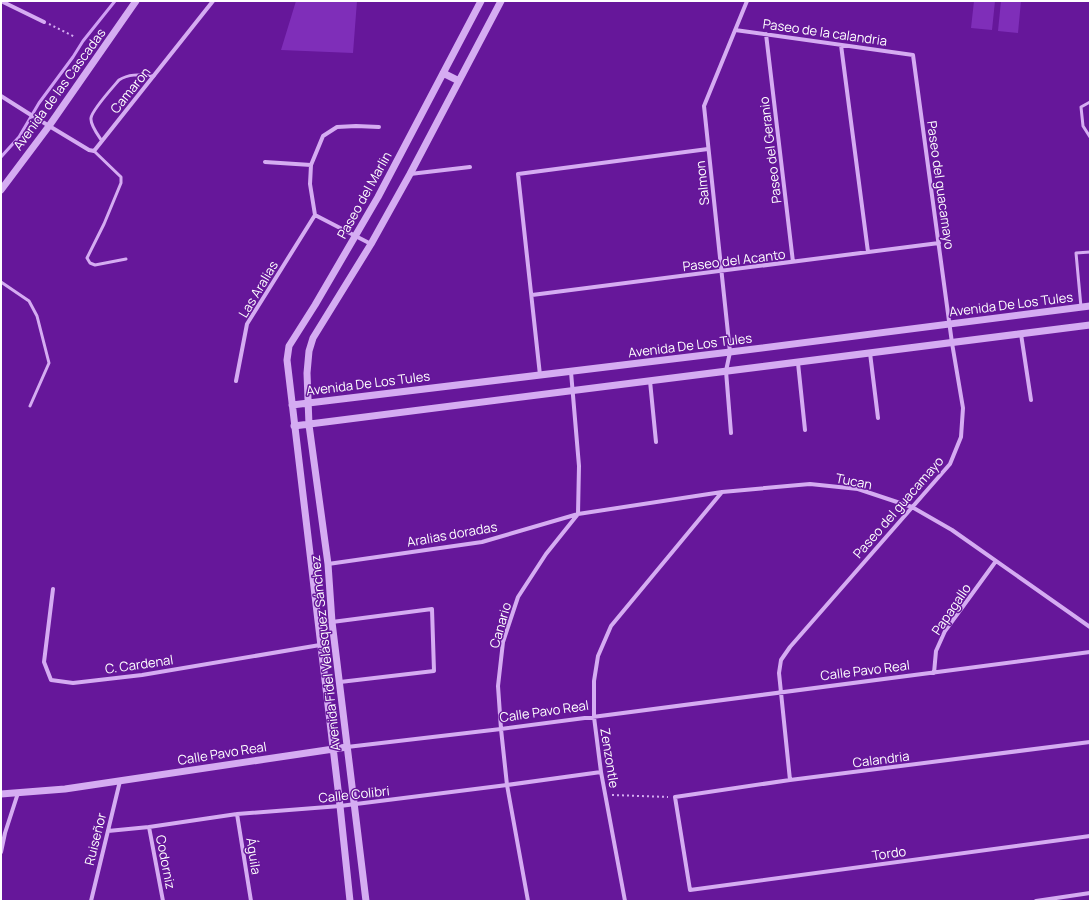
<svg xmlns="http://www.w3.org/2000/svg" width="1091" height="902" viewBox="0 0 1091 902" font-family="Manrope,sans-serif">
  <rect width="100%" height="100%" fill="#66179a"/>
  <!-- green -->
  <path fill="#7f2eb9" d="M 296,1 L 357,1 L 353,53 L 281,50 Z
    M 974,1 L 995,1 L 992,30 L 971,28 Z
    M 1001,1 L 1021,1 L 1018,33 L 998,31 Z"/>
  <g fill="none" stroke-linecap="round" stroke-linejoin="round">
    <!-- stream -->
    <path stroke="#d09ff4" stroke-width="3" d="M 1,157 L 19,137 L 39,103 L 73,57 L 83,41 L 115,1"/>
    <!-- path -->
    <path stroke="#d5acf2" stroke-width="2" stroke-dasharray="2 3" stroke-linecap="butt" d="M 49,24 L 75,37
      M 612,795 L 668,797"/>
    <!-- service -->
    <path stroke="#d5acf2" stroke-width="3" d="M 1090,102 L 1081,107 L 1083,126 L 1090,137
      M 102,141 C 98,135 90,125 91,118 C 92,110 113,87 119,80 C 130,73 141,75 154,76
      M 94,151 L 121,177 L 121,183 L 104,224 L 87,258 L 90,263 L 95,265 L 126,259
      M 1,282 L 29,301 L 37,316 L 49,363 L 30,406
      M 1081,307 L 1076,253 L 1090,252"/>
    <!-- minor -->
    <path stroke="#d5acf2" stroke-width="4" d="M 1,1 L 44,22
      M 735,30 L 913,55 L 952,343 L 963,408 L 961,437 L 950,464 L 790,647 L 781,660 L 779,673 L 790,780
      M 766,34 L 793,262
      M 841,45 L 868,252
      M 1,96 L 31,115 L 89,150 L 94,151 L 213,1
      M 265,162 L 311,165
      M 410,174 L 470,167
      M 315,215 L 371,244
      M 532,295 L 939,243
      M 1021,334 L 1031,400
      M 870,353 L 878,418
      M 798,363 L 805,430
      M 540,375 L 518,174 L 708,149
      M 236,381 L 247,324 L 315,215 L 310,184 L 311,165 L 323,136 L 337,127 L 356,126 L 379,127
      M 650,381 L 656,442
      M 731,433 L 726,371 L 730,352 L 704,106 L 747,1
      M 328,564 L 482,542 L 578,514 L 722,492 L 810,484 L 858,489 L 912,507 L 952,530 L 1090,627
      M 53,589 L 44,662 L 51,680 L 73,683 L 142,675 L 320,645
      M 332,622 L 432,609 L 434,671 L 340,682
      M 934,673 L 936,651 L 945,631 L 996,561
      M 1090,742 L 790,780 L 675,797 L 690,890 L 1090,836
      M 347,747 L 501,729 L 1090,652
      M 237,814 L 251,901
      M 149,827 L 163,901
      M 108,831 L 149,827 L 237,814 L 340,806 L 507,785 L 601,772
      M 1,852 L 5,833 L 18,793
      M 91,901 L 120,781
      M 528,901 L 507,785 L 501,729 L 498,686 L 503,642 L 518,597 L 546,554 L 578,514 L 579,466 L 571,372
      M 625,901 L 601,772 L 594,717 L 594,681 L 598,656 L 611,626 L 722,492
      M 1036,901 L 1090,893"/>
    <!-- tertiary -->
    <path stroke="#d5acf2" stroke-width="7" d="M 443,73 L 459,81
      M 1,190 L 49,126 L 136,1
      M 292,405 L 730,352 L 1090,306
      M 294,426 L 1090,325
      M 1,794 L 65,789 L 347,747
      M 350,901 L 340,806 L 287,360 L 289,346 L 315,305 L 378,197 L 481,1
      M 366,901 L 332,622 L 328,564 L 309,425 L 307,373 L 309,351 L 313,338 L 371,244 L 410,174 L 501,1"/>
  </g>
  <g text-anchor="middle" stroke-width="3" stroke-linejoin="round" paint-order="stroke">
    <!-- street labels -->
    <g font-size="13" fill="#fff" stroke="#66179a">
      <text transform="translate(825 32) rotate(8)" y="5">Paseo de la calandria</text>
      <text transform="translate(59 89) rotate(-54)" y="5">Avenida de las Cascadas</text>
      <text transform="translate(130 90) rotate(-51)" y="5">Camaron</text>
      <text transform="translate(770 150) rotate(-97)" y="5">Paseo del Geranio</text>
      <text transform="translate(702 183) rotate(-96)" y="5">Salmon</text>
      <text transform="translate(941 185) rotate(82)" y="5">Paseo del guacamayo</text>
      <text transform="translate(364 195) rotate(-61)" y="5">Paseo del Marlin</text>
      <text transform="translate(734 260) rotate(-7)" y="5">Paseo del Acanto</text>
      <text transform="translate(258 289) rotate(-59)" y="5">Las Aralias</text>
      <text transform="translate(1011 304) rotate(-7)" y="5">Avenida De Los Tules</text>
      <text transform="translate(690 345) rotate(-7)" y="5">Avenida De Los Tules</text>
      <text transform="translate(368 383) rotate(-7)" y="5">Avenida De Los Tules</text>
      <text transform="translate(854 481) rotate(11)" y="5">Tucan</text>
      <text transform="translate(898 507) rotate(-49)" y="5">Paseo del guacamayo</text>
      <text transform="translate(452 534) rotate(-10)" y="5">Aralias doradas</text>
      <text transform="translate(951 609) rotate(-56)" y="5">Papagallo</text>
      <text transform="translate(500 625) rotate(-74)" y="5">Canario</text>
      <text transform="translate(325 653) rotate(-96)" y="5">Avenida Fidel Velásquez Sánchez</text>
      <text transform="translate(139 664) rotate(-8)" y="5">C. Cardenal</text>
      <text transform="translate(865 670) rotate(-7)" y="5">Calle Pavo Real</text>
      <text transform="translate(544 711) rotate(-8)" y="5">Calle Pavo Real</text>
      <text transform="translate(222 753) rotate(-9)" y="5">Calle Pavo Real</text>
      <text transform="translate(610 758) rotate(81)" y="5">Zenzontle</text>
      <text transform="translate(881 759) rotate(-7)" y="5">Calandria</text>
      <text transform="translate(354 794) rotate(-6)" y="5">Calle Colibri</text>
      <text transform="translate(95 839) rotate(-76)" y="5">Ruiseñor</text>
      <text transform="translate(889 853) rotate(-8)" y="5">Tordo</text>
      <text transform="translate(254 856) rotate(81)" y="5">Águila</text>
      <text transform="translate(166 862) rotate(79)" y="5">Codorniz</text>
    </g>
  </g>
  <!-- border -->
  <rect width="1091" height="902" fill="none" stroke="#ffffff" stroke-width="4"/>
</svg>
